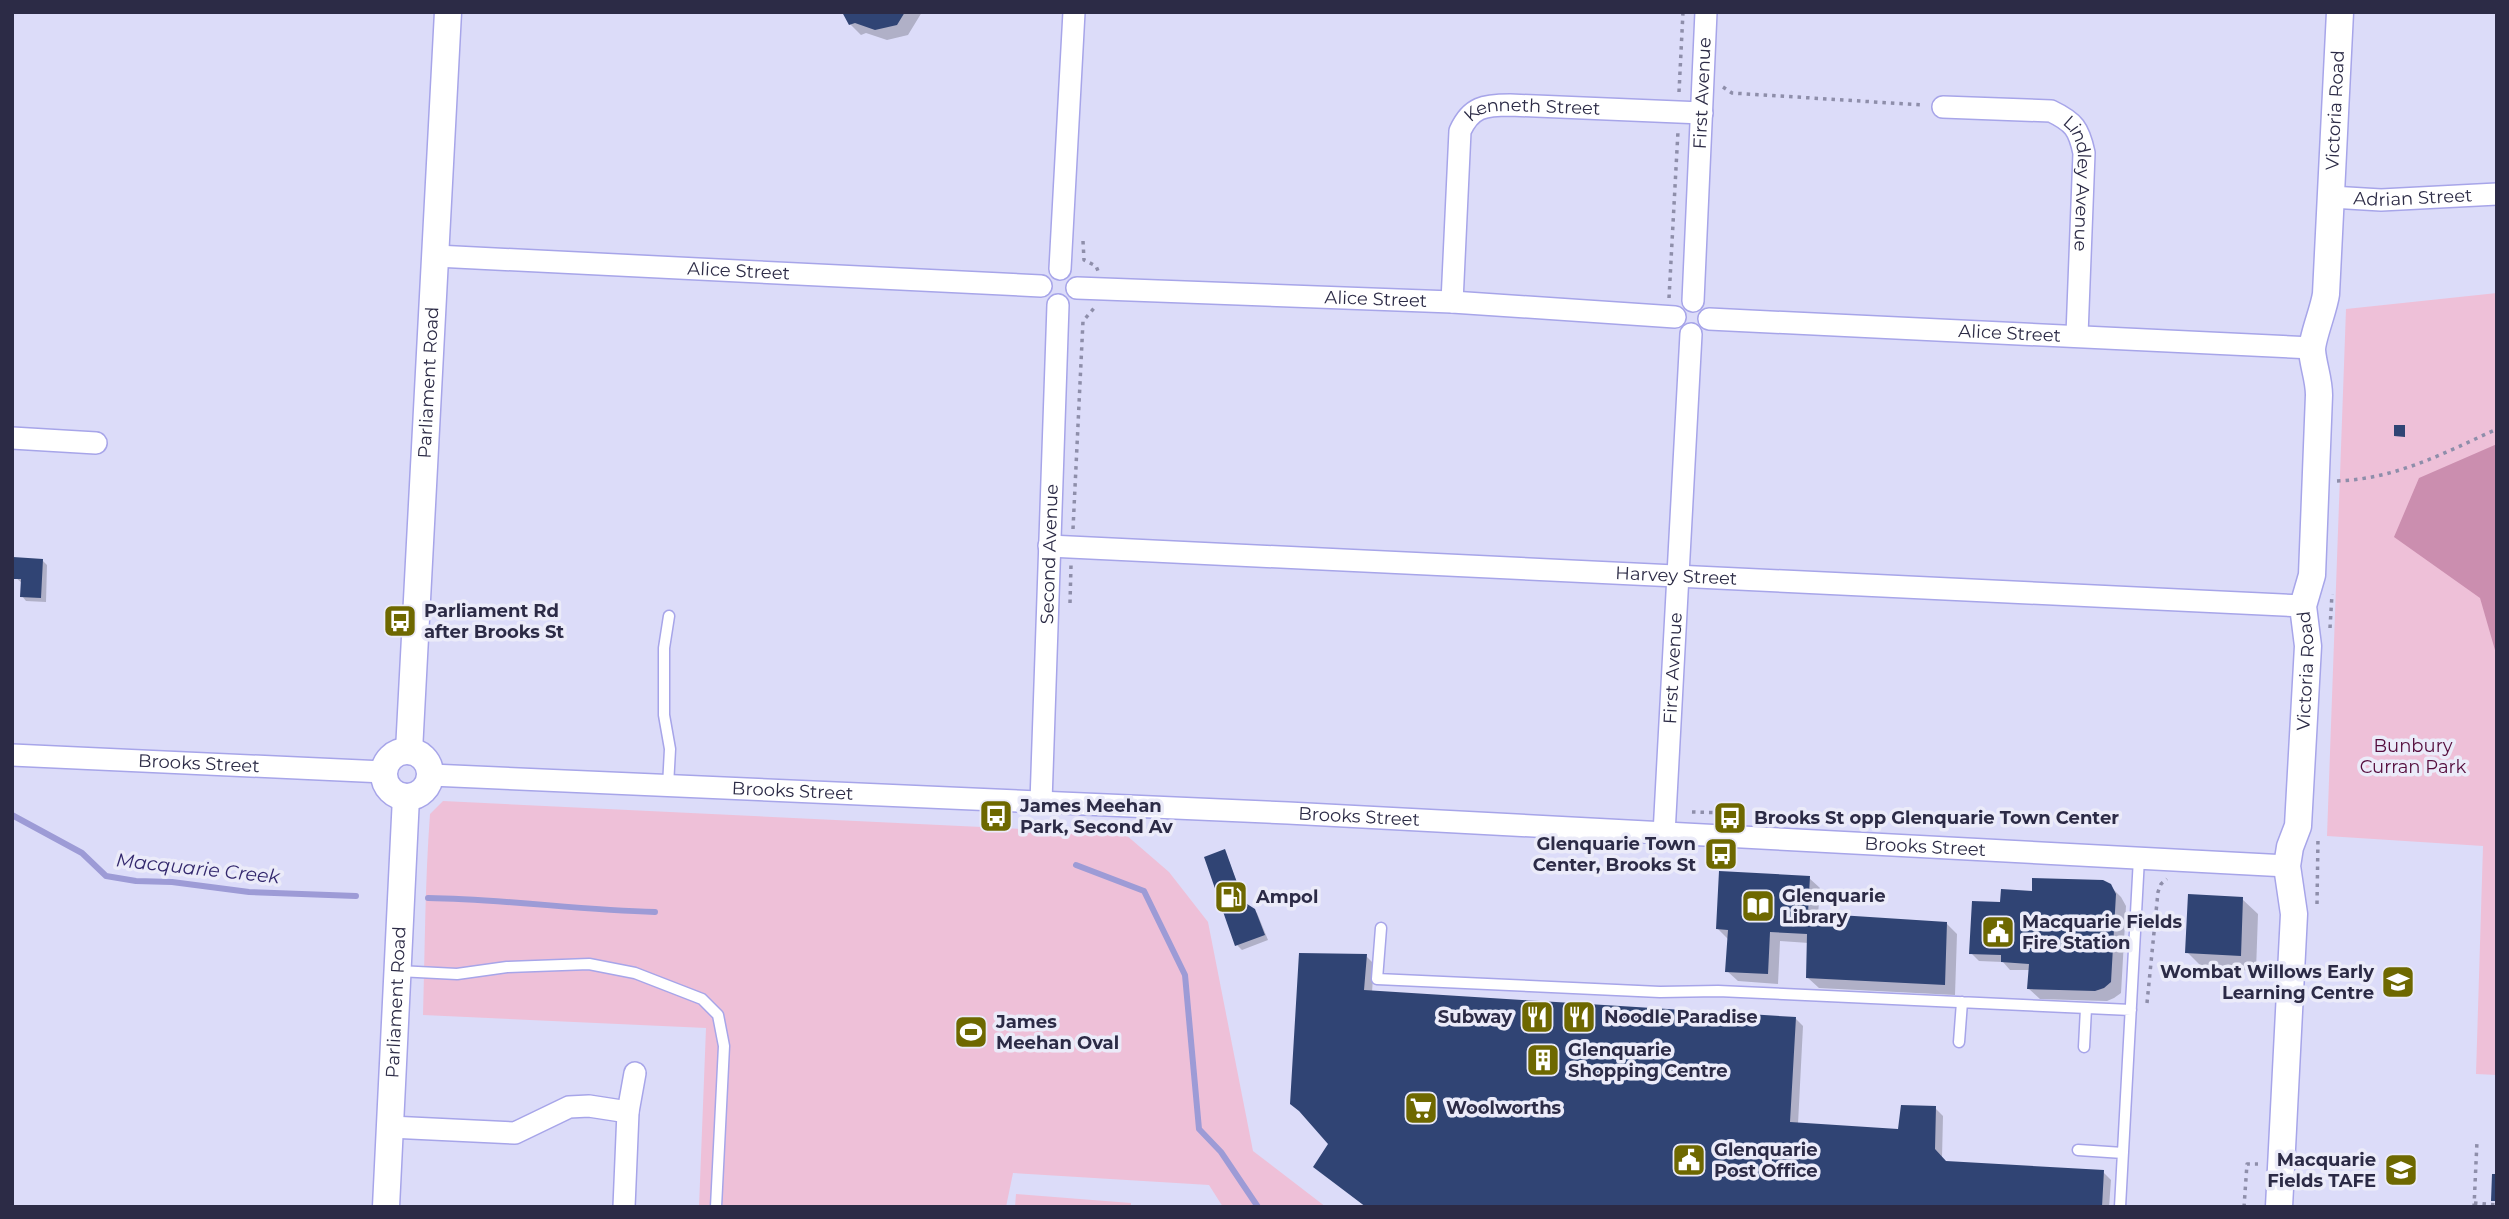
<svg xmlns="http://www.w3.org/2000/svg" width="2509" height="1219" viewBox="0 0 2509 1219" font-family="Montserrat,sans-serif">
  <rect width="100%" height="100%" fill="#dcdcf9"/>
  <!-- green -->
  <path fill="#eec0d8" d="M 2497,293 L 2497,1075 L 2476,1074 L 2483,846 L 2327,836 L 2346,309 Z
    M 443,801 L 1125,834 L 1169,872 L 1208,922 L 1253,1151 L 1326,1207 L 1223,1207 L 1209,1185 L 1013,1173 L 1006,1207 L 699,1207 L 706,1028 L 423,1015 C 425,948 425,881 430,814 Z
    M 1016,1194 L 1131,1203 L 1131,1207 L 1015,1207 Z"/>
  <!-- forest -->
  <path fill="#cb8eaf" d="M 2497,444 L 2497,657 L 2480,598 L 2394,537 L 2419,478 Z"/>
  <!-- shadow -->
  <path fill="#0003" d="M 844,12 L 922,12 L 908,35 L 887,40 L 866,33 L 861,35 L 850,24 Z
    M 42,560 L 47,565 L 46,602 L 26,601 L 22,596 L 22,583 L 16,578 Z
    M 1226,853 L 1245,905 L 1257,913 L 1268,940 L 1242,950 L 1237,945 Z
    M 1809,878 L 1820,888 L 1818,915 L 1947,924 L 1957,934 L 1955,995 L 1819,988 L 1808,978 L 1809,943 L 1780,941 L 1778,984 L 1738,981 L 1727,971 L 1729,940 L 1717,928 Z
    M 2110,886 L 2121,897 L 2126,906 L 2121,993 L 2114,998 L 2107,1001 L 2040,999 L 2029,989 L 2030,970 L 2010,970 L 2003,962 L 1979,961 L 1971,953 L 2002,904 L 2033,892 Z
    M 2242,899 L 2258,914 L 2256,971 L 2203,968 L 2187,952 Z
    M 1366,956 L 1374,964 L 1372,992 L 1795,1018 L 1803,1026 L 1798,1124 L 1900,1130 L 1935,1108 L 1943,1116 L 1942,1158 L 1946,1162 L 2103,1172 L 2111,1180 L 2109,1207 L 1366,1207 L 1316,1167 L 1330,1144 Z"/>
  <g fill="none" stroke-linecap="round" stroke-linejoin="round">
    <!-- stream -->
    <path stroke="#9d9bd6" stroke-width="6" d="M 12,815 L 82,853 L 106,876 L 136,881 L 172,882 L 249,892 L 356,896
      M 1076,865 L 1144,891 L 1185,975 L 1199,1129 L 1221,1152 L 1258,1207
      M 428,898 C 504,899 579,910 655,912"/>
  </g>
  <!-- building -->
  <path fill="#304474" d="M 842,12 L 905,12 L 897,25 L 875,30 L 855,23 L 849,25 Z
    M 2394,425 L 2405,425 L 2405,437 L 2394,436 Z
    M 13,557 L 43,559 L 41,598 L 20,597 L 21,579 L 14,579 Z
    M 1225,849 L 1244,902 L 1255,909 L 1265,935 L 1235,946 L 1204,857 Z
    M 1719,871 L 1810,876 L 1808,913 L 1947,922 L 1945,985 L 1806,978 L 1807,934 L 1770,932 L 1768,974 L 1725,972 L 1728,930 L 1716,929 Z
    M 2032,878 L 2103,880 L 2111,884 L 2116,894 L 2111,982 L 2104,988 L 2095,991 L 2027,989 L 2029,964 L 2001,962 L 2001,955 L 1969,954 L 1972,901 L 2000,902 L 2001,889 L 2032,891 Z
    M 2188,894 L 2243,897 L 2241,956 L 2185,953 Z
    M 1299,953 L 1367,954 L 1364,990 L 1796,1017 L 1790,1122 L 1898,1129 L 1901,1105 L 1936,1106 L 1935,1149 L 1946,1161 L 2104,1170 L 2102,1207 L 1366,1207 L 1313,1167 L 1328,1144 L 1299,1111 L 1290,1104 Z
    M 2492,1174 L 2497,1174 L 2497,1201 L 2491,1201 Z"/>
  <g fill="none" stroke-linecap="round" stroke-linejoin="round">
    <defs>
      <path id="service" d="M 668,786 L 670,749 L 664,715 L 664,648 L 669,616
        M 1381,928 L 1377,979 L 1660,992 L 1718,991 L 2131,1010
        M 398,971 L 457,974 L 507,967 L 589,964 L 635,973 L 702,999 L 718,1015 L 724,1046 L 716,1207
        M 1959,1042 L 1962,1002
        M 2084,1047 L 2086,1008
        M 2078,1150 L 2123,1153
        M 2120,1207 L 2139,858"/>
      <g id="minor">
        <path id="s1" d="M 1943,107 L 2051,111 C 2074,122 2079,129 2084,153 L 2077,335"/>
        <path id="s2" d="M 2331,197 L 2381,200 L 2497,194"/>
        <path id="s3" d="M 436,256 L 1041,286"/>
        <path d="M 1060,269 L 1074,12"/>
        <path id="s4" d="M 1077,288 L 1452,302 L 1675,317"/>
        <path id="s5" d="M 1693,301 L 1706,12"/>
        <path id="s6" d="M 1452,302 L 1460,131 C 1471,107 1484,105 1510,105 L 1702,113"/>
        <path id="s7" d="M 1709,319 L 2312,348"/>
        <path d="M 12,438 L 96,443"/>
        <path id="s8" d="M 1049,546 L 2303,606"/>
        <path id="s9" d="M 12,755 L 384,772"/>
        <path id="s10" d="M 431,775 L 1288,813 L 2287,866"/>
        <path id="s11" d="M 1041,802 L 1058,305"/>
        <path id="s12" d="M 1664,834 L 1691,334"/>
        <path d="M 390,1127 L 515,1133 L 569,1107 L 589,1106 L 628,1112"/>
        <path d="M 624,1207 L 628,1112 L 635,1073"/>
      </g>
      <g id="tertiary">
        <circle cx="407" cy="774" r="23"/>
        <path id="s13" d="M 409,751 L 448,12"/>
        <path id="s14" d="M 386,1207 L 406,797"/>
        <path id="s15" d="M 2279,1207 L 2294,914 L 2287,866 L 2290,847 L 2298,826 L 2308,646 L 2303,606 L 2312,575 L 2319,395 C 2319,379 2313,365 2312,350 C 2312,338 2324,309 2326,294 L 2340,12"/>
      </g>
    </defs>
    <!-- service casing -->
    <use href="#service" stroke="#a7a5e9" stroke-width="13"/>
    <!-- minor casing -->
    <use href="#minor" stroke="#a7a5e9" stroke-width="24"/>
    <!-- tertiary casing -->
    <use href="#tertiary" stroke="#a7a5e9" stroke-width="29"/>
    <!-- path -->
    <path stroke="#8e8eaa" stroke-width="3.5" stroke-dasharray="3.5 5" stroke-linecap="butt" d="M 1723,87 L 1732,93 L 1923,105
      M 1679,92 L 1683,12
      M 1083,241 L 1084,260 L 1096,266 L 1098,271
      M 1669,298 L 1678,131
      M 2337,481 C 2396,479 2444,453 2497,429
      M 1073,529 L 1083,321 L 1095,307
      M 1070,603 L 1071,565
      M 2330,628 L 2332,594
      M 1692,812 L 1726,813
      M 2317,904 L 2318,838
      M 2147,1003 L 2158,892 L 2161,884 L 2167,879
      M 2474,1203 L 2497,1205
      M 2244,1207 L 2247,1164 L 2258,1164
      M 2474,1207 L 2477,1141"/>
    <!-- service -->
    <use href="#service" stroke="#fff" stroke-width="10"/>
    <!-- minor -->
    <use href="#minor" stroke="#fff" stroke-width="21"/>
    <!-- tertiary -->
    <use href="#tertiary" stroke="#fff" stroke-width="26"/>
  </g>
  <!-- icons -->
  <defs>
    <symbol id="bus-square" viewBox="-11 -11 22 22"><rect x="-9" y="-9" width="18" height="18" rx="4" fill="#6e6800" stroke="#ebebf9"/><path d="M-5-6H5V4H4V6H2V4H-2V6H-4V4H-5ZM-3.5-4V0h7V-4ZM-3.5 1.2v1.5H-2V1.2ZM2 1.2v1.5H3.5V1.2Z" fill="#fff"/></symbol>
    <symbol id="fuel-square" viewBox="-11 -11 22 22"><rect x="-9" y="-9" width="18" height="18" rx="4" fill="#6e6800" stroke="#ebebf9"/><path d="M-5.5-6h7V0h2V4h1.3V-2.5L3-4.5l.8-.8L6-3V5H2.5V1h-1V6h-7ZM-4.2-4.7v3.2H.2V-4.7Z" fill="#fff"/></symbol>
    <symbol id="library-square" viewBox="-11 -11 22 22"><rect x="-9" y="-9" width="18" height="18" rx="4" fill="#6e6800" stroke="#ebebf9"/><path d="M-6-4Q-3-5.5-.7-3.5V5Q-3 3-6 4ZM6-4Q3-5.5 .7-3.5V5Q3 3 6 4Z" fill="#fff"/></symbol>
    <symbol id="civic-square" viewBox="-11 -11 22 22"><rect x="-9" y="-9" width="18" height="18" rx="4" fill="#6e6800" stroke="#ebebf9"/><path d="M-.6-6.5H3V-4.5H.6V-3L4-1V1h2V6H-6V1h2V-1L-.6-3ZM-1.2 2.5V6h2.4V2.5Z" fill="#fff"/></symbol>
    <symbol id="school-square" viewBox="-11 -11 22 22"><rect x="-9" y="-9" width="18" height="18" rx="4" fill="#6e6800" stroke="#ebebf9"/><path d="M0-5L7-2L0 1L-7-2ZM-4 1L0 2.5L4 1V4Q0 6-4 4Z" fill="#fff"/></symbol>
    <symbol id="restaurant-square" viewBox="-11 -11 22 22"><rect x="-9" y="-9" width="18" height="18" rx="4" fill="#6e6800" stroke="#ebebf9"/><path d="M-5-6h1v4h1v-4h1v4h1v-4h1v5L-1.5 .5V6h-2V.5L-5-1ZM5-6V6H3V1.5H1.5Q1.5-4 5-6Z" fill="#fff"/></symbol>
    <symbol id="stadium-square" viewBox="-11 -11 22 22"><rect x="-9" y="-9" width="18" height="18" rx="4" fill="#6e6800" stroke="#ebebf9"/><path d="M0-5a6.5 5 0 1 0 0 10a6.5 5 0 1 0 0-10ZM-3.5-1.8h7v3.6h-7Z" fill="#fff"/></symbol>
    <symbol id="building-square" viewBox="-11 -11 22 22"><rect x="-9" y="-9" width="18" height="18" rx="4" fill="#6e6800" stroke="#ebebf9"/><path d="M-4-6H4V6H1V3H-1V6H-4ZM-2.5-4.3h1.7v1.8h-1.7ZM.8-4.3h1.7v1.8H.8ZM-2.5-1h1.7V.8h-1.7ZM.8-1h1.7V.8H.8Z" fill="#fff"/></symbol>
    <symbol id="supermarket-square" viewBox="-11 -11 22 22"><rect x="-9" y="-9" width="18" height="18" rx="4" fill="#6e6800" stroke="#ebebf9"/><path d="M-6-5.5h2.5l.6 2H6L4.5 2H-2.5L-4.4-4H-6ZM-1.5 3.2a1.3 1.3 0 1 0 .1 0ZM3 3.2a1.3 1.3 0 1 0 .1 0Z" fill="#fff"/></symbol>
    <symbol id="university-square" viewBox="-11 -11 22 22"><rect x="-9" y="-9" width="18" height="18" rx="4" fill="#6e6800" stroke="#ebebf9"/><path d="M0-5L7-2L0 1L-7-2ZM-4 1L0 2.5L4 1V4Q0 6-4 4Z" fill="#fff"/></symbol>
  </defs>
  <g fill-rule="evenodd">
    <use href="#bus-square" x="381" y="602" width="38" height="38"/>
    <use href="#bus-square" x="977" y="797" width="38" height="38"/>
    <use href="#bus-square" x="1711" y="799" width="38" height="38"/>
    <use href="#bus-square" x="1702" y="835" width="38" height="38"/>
    <use href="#fuel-square" x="1212" y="878" width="38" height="38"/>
    <use href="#library-square" x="1739" y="887" width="38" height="38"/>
    <use href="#civic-square" x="1979" y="913" width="38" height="38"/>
    <use href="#school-square" x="2379" y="963" width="38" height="38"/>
    <use href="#restaurant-square" x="1518" y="998" width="38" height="38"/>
    <use href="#restaurant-square" x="1560" y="998" width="38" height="38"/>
    <use href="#stadium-square" x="952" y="1013" width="38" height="38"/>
    <use href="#building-square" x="1524" y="1041" width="38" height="38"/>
    <use href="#supermarket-square" x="1402" y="1089" width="38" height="38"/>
    <use href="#civic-square" x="1670" y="1141" width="38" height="38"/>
    <use href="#university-square" x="2382" y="1151" width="38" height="38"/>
  </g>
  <g text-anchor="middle" stroke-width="7" stroke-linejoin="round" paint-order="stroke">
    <!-- street labels -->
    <g font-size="18" fill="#2c2b46" stroke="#ebebf9">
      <text dy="6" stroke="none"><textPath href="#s5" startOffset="208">First Avenue</textPath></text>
      <text dy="6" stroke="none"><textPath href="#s15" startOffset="1104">Victoria Road</textPath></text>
      <text dy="6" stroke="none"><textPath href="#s6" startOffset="254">Kenneth Street</textPath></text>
      <text dy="6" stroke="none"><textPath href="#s1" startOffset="194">Lindley Avenue</textPath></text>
      <text dy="6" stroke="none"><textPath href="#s2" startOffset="82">Adrian Street</textPath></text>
      <text dy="6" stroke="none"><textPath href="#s3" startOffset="303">Alice Street</textPath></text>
      <text dy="6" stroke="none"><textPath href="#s4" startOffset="299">Alice Street</textPath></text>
      <text dy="6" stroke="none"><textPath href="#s7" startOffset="301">Alice Street</textPath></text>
      <text dy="6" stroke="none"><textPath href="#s13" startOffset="369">Parliament Road</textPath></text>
      <text dy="6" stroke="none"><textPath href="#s11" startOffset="248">Second Avenue</textPath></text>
      <text dy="6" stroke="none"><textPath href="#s8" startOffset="628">Harvey Street</textPath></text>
      <text dy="6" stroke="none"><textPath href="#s12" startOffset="166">First Avenue</textPath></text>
      <text dy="6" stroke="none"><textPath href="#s15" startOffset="539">Victoria Road</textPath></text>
      <text dy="6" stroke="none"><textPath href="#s9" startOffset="187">Brooks Street</textPath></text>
      <text dy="6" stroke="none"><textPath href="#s10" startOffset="362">Brooks Street</textPath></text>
      <text dy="6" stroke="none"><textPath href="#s10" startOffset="929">Brooks Street</textPath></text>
      <text dy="6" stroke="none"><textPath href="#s10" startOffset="1496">Brooks Street</textPath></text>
      <text dy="6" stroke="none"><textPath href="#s14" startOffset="205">Parliament Road</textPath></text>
    </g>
    <!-- poi labels -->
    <g font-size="18" font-weight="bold" fill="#2c2b46" stroke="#ebebf9" text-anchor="start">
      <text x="424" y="617">Parliament Rd<tspan x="424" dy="21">after Brooks St</tspan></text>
      <text x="1020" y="812">James Meehan<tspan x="1020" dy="21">Park, Second Av</tspan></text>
      <text x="1754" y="824">Brooks St opp Glenquarie Town Center</text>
      <text x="1696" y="850" text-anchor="end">Glenquarie Town<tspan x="1696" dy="21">Center, Brooks St</tspan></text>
      <text x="1782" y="902">Glenquarie<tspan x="1782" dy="21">Library</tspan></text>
      <text x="1256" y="903">Ampol</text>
      <text x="2022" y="928">Macquarie Fields<tspan x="2022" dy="21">Fire Station</tspan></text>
      <text x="2374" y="978" text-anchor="end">Wombat Willows Early<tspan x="2374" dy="21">Learning Centre</tspan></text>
      <text x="1512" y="1023" text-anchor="end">Subway</text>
      <text x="1604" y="1023">Noodle Paradise</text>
      <text x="996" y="1028">James<tspan x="996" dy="21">Meehan Oval</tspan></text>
      <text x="1568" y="1056">Glenquarie<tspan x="1568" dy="21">Shopping Centre</tspan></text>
      <text x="1446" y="1114">Woolworths</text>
      <text x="1714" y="1156">Glenquarie<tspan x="1714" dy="21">Post Office</tspan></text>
      <text x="2376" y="1166" text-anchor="end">Macquarie<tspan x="2376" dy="21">Fields TAFE</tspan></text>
    </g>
    <!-- park labels -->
    <g font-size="18" fill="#540c3c" stroke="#ebebf9">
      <text x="2413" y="752">Bunbury<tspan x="2413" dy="21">Curran Park</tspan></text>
    </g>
    <!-- water labels -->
    <g font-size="19" font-style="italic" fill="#33286d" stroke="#ebebf9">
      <text transform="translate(198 868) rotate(6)" y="7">Macquarie Creek</text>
    </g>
  </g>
  <!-- border -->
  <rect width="2509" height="1219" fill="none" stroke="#2c2b46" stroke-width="28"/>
</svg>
